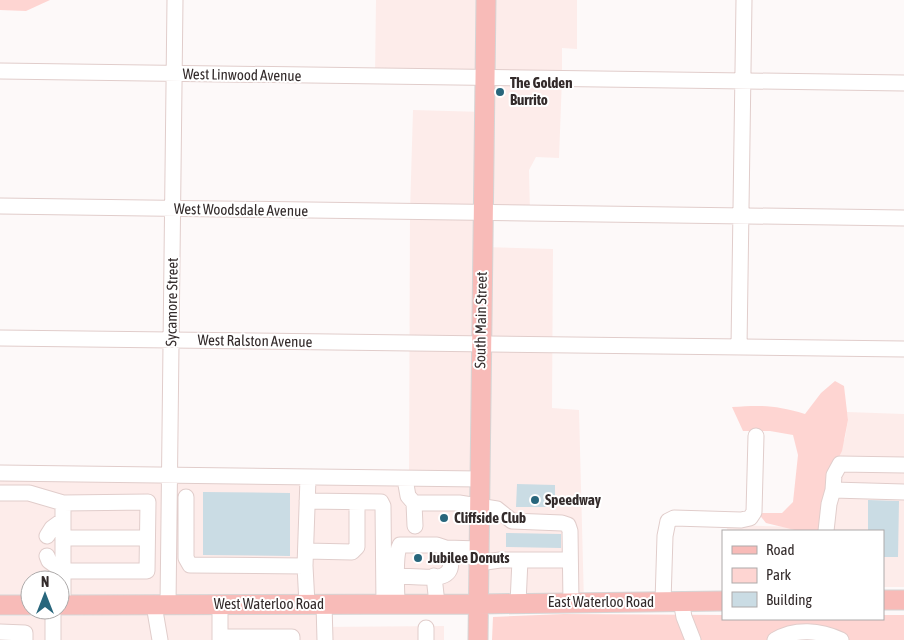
<svg xmlns="http://www.w3.org/2000/svg" width="904" height="640" viewBox="0 0 904 640" font-family="'Asap Condensed',sans-serif">
  <rect width="100%" height="100%" fill="#fdf9f9"/>
  <!-- built -->
  <path fill="#fdecea" d="M 376,0 L 577,0 L 577,49 L 562,48 L 562,78 L 559,158 L 536,157 L 529,170 L 530,213 L 483,213 L 483,247 L 553,249 L 552,408 L 579,410 L 584,603 L 168,605 L 169,475 L 409,478 L 410,212 L 413,110 L 484,112 L 485,78 L 375,76 Z
    M 847,412 L 904,414 L 904,587 L 883,587 L 883,531 L 825,531 L 830,474 L 845,438 L 848,420 Z
    M 0,474 L 165,478 L 164,596 L 60,596 L 60,580 L 30,580 L 30,596 L 0,596 Z
    M 727,525 L 799,527 L 804,531 L 727,531 Z
    M 204,614 L 316,615 L 319,627 L 444,626 L 444,640 L 0,640 L 0,616 Z"/>
  <!-- green -->
  <path fill="#fed5d2" d="M 0,0 L 50,0 L 26,11 L 0,10 Z
    M 835,381 L 844,386 L 848,420 L 842,451 L 830,474 L 825,531 L 799,531 L 766,523 L 758,513 L 782,513 L 793,502 L 798,455 L 793,435 L 770,431 L 743,431 L 732,407 C 762,405 775,405 805,414 L 821,393 Z
    M 564,614 L 723,615 L 723,619 L 883,619 L 883,615 L 904,615 L 904,640 L 492,640 L 493,617 Z"/>
  <!-- building -->
  <path fill="#cadce4" d="M 517,484 L 555,485 L 555,507 L 516,507 Z
    M 203,492 L 290,493 L 290,556 L 203,555 Z
    M 868,500 L 899,501 L 898,557 L 883,557 L 883,531 L 868,531 Z
    M 506,533 L 561,534 L 561,548 L 506,547 Z"/>
  <g fill="none" stroke-linecap="round" stroke-linejoin="round">
    <defs>
      <path id="minor" d="M 0,71 L 904,83
        M 0,206 L 904,218
        M 0,338 L 904,349
        M 739,347 L 744,0
        M 904,465 L 840,464 L 834,475 L 833,490 L 904,492
        M 0,473 L 480,479
        M 405,479 L 408,496 L 414,503 L 415,526
        M 0,493 L 29,493 L 63,503
        M 186,497 L 186,558 L 190,565 L 305,566
        M 307,501 L 381,502 L 383,506 L 384,604
        M 414,503 L 459,503 L 497,509 L 512,521 L 562,523 L 568,525 L 570,531 L 571,603
        M 826,531 L 829,504 L 833,490
        M 47,536 L 52,528 L 63,520
        M 63,538 L 147,538
        M 446,548 L 479,549
        M 306,551 L 352,552 L 357,547 L 357,502
        M 47,556 L 49,561 L 63,571 L 147,571 L 148,502 L 63,503 C 63,537 63,571 63,605
        M 479,563 L 500,560 L 570,560
        M 434,576 L 437,604
        M 681,601 L 684,617 L 693,640
        M 663,602 L 665,536 L 668,521 L 674,518 L 741,520 L 750,518 L 754,512 L 756,436
        M 518,603 L 520,560
        M 307,604 L 305,566 L 308,478
        M 324,604 L 325,640
        M 397,604 C 397,590 394,556 400,545 L 437,545 L 446,548 C 451,556 455,572 442,576 C 435,579 407,576 397,576
        M 154,605 L 160,640
        M 168,605 L 175,0
        M 53,610 L 53,640
        M 0,632 L 25,633 L 25,640
        M 220,637 L 292,637 L 292,640
        M 220,640 L 220,604
        M 426,640 L 426,628
        M 775,640 C 795,628 820,630 841,640"/>
      <path id="major" d="M 883,600 L 904,600
        M 0,605 L 30,605
        M 60,605 L 478,604 L 723,601
        M 478,640 L 486,0"/>
    </defs>
    <!-- minor casing -->
    <use href="#minor" stroke="#e1cdcb" stroke-width="17"/>
    <!-- major casing -->
    <use href="#major" stroke="#d6d5d5" stroke-width="21"/>
    <!-- minor -->
    <use href="#minor" stroke="#fff" stroke-width="15"/>
    <!-- major -->
    <use href="#major" stroke="#f8bbb8" stroke-width="19"/>
  </g>
  <!-- markers -->
  <g fill="#28667c" stroke="#fff" stroke-width="2">
    <circle cx="500" cy="92" r="5"/>
    <circle cx="535" cy="500" r="5"/>
    <circle cx="444" cy="518" r="5"/>
    <circle cx="418" cy="558" r="5"/>
  </g>
  <g text-anchor="middle" stroke-width="4" stroke-linejoin="round" paint-order="stroke">
    <!-- street labels -->
    <g font-size="15" fill="#332b2b" stroke="#fff">
      <text transform="translate(242 75) rotate(1)" y="5">West Linwood Avenue</text>
      <text transform="translate(241 210) rotate(1)" y="5">West Woodsdale Avenue</text>
      <text transform="translate(172 302) rotate(-89)" y="5">Sycamore Street</text>
      <text transform="translate(481 320) rotate(-89)" y="5">South Main Street</text>
      <text transform="translate(255 341) rotate(1)" y="5">West Ralston Avenue</text>
      <text x="601" y="607">East Waterloo Road</text>
      <text x="269" y="609">West Waterloo Road</text>
    </g>
    <!-- poi labels -->
    <g font-size="15" font-weight="bold" fill="#332b2b" stroke="#fff" text-anchor="start">
      <text x="510" y="88">The Golden<tspan x="510" dy="17">Burrito</tspan></text>
      <text x="545" y="505">Speedway</text>
      <text x="454" y="523">Cliffside Club</text>
      <text x="428" y="563">Jubilee Donuts</text>
    </g>
  </g>
  <!-- legend -->
  <rect x="722" y="530" width="162" height="90" fill="#ffffff" stroke="#adaaaa"/>
  <rect x="732" y="546" width="25" height="8" fill="#f8bbb8" stroke="#adaaaa"/>
  <text x="766" y="555" font-size="15" fill="#332b2b">Road</text>
  <rect x="732" y="568" width="25" height="15" fill="#fed5d2" stroke="#adaaaa"/>
  <text x="766" y="580" font-size="15" fill="#332b2b">Park</text>
  <rect x="732" y="592" width="25" height="15" fill="#cadce4" stroke="#adaaaa"/>
  <text x="766" y="605" font-size="15" fill="#332b2b">Building</text>
  <!-- north arrow -->
  <g transform="translate(45 595)"><circle r="24" fill="#ffffff" stroke="#adaaaa"/>
  <path d="M0-4L9 19L0 12L-9 19Z" fill="#28667c"/>
  <text y="-8" font-size="14" font-weight="bold" text-anchor="middle" fill="#332b2b">N</text>
  </g>
</svg>
